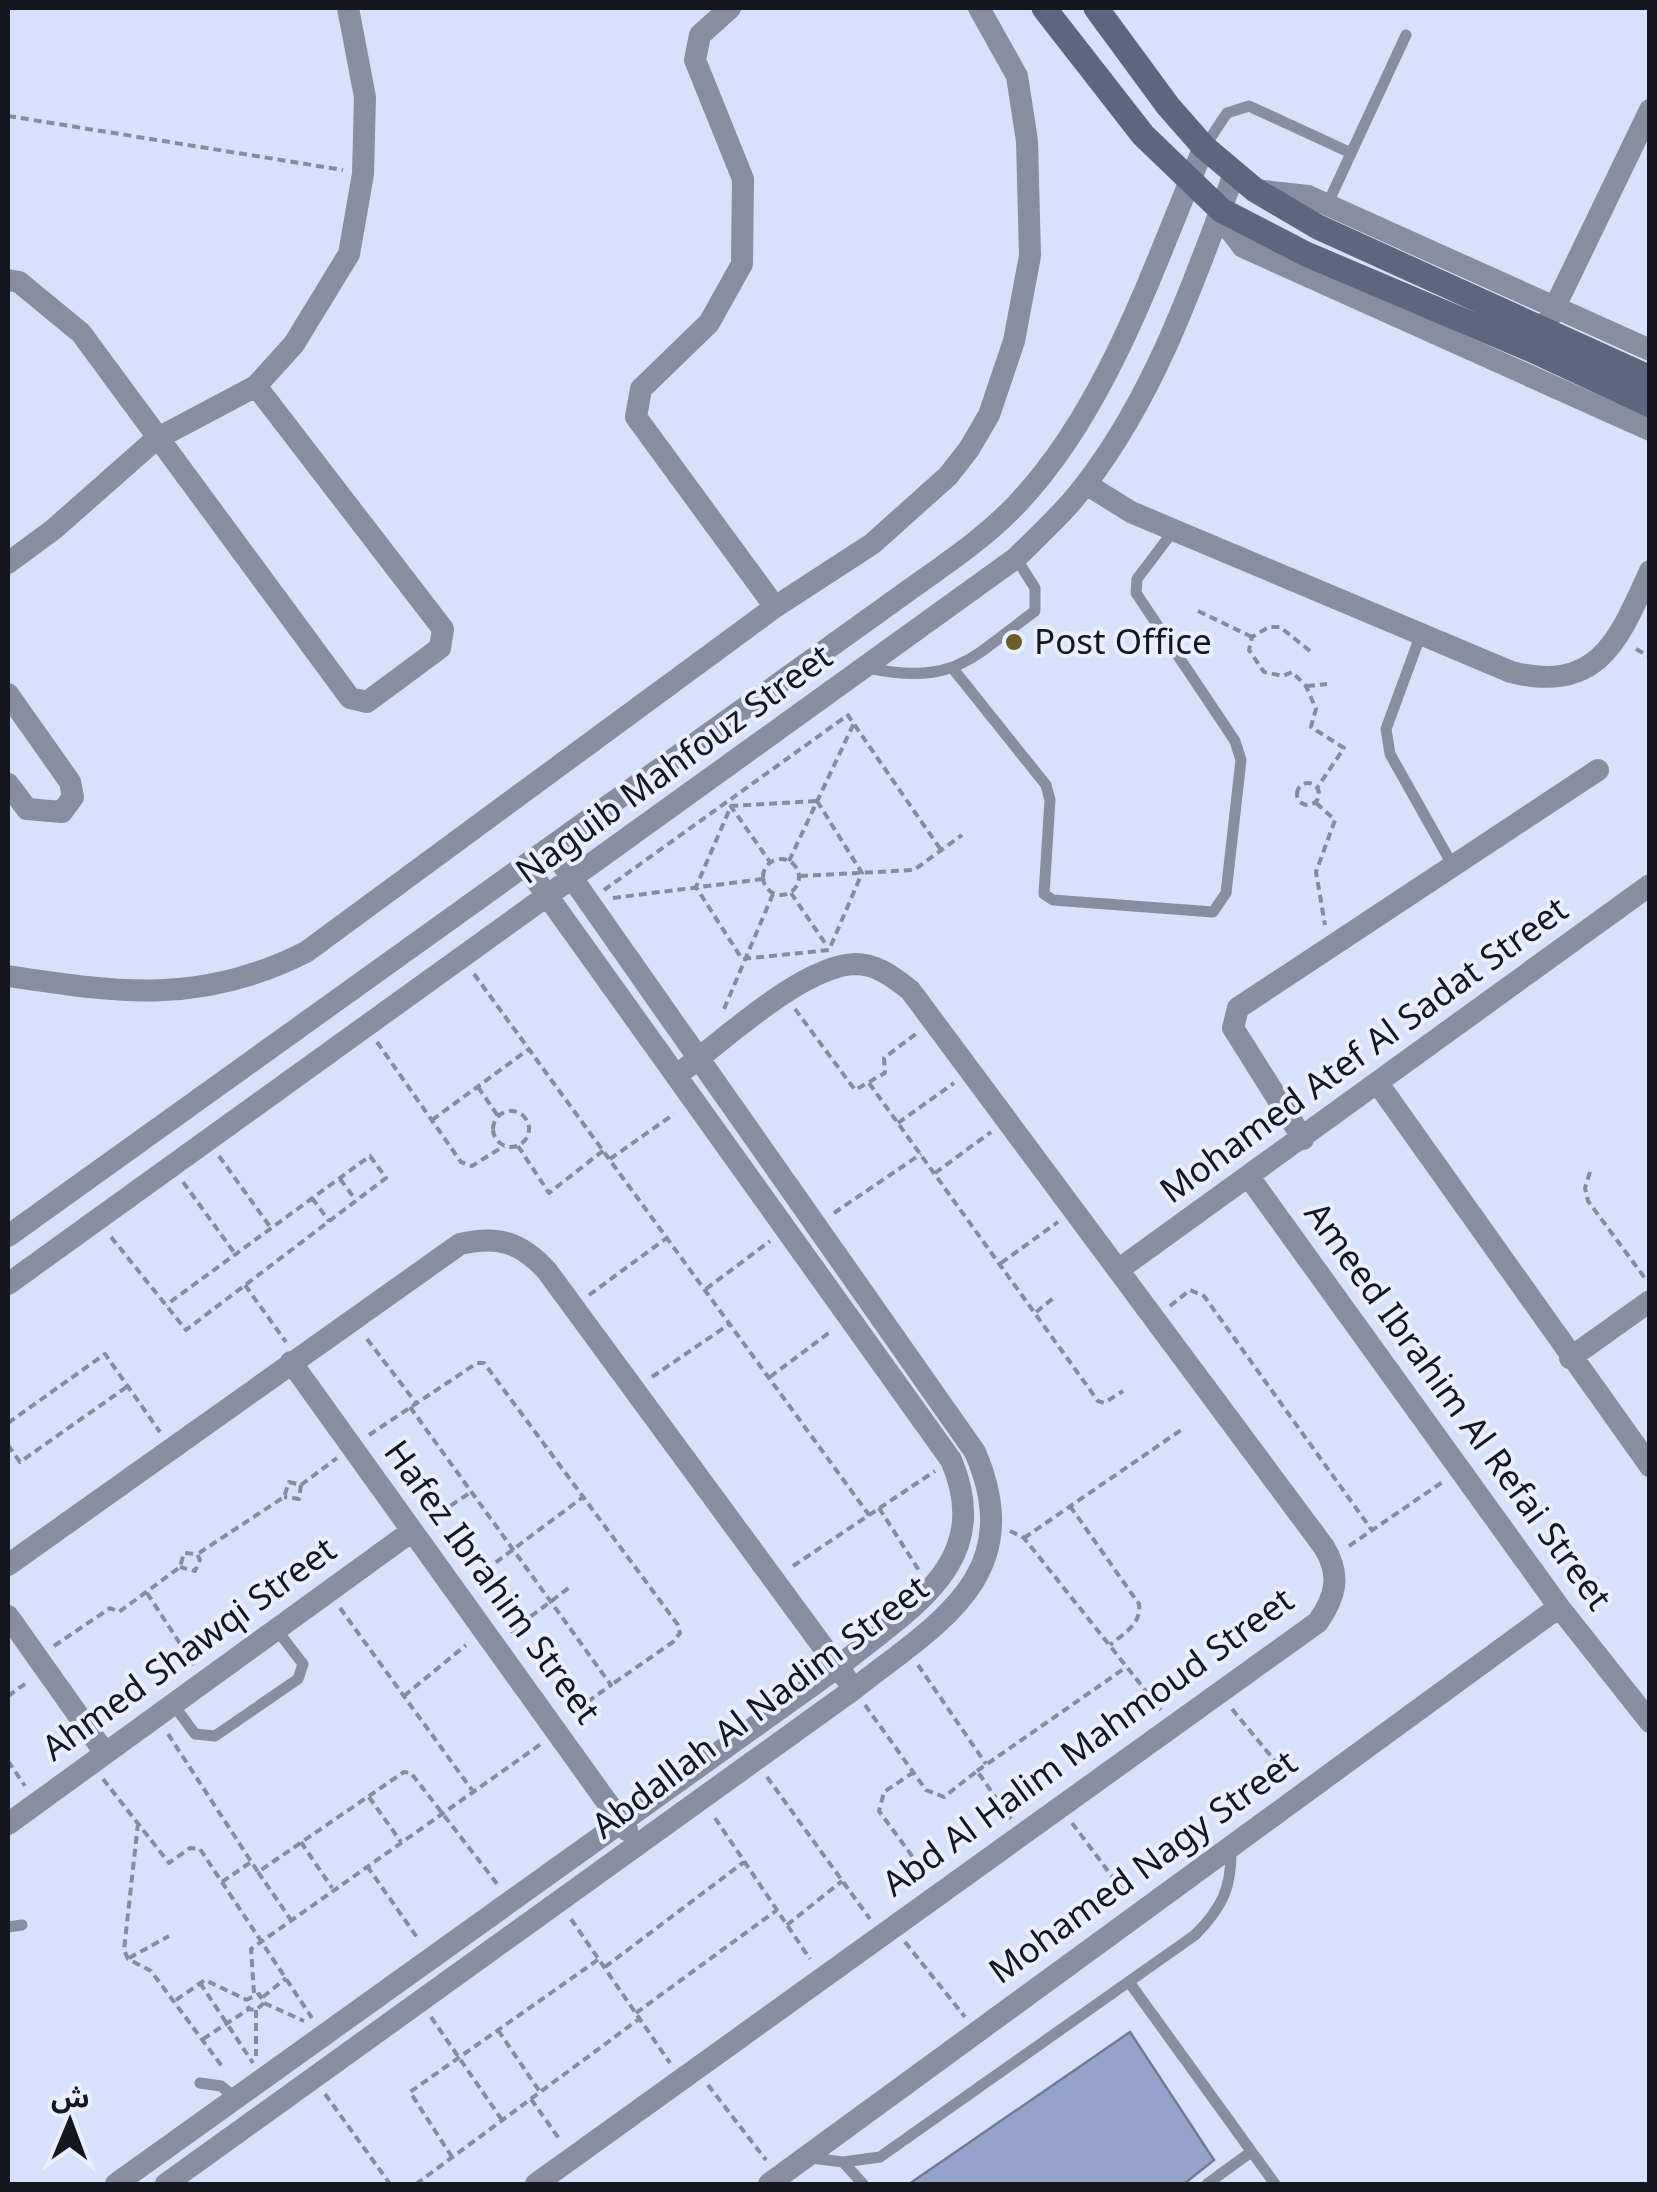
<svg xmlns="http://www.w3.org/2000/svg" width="1657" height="2192" viewBox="0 0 1657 2192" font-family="Georgia,'Noto Sans Arabic',serif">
  <rect width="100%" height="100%" fill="#d8e1fc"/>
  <!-- building -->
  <path fill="#94a3cc" stroke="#727b93" stroke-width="2.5" d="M 1130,2032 L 1214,2160 L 1184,2184 L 909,2184 Z"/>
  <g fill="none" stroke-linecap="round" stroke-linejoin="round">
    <!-- path -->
    <path stroke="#858c9f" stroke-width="4" stroke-dasharray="8 5" stroke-linecap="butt" d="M 8,116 L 343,170
      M 1198,611 L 1252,637
      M 1636,649 L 1650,657
      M 1310,651 L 1280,627 L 1269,627 L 1252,637 L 1249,650 L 1264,672 L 1283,676 L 1292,672 L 1306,686 L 1316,709 L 1311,727 L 1344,748 L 1317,788
      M 1307,686 L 1327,684
      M 847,714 L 941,850
      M1297 794a11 11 0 1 1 22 0a11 11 0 1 1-22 0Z
      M 817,801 L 862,873 L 829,950 L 742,959 L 696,887 L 731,806 Z
      M 1316,803 L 1335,820 L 1316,872 L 1325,925
      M 730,805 L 770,862
      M763 877a18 18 0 1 1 36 0a18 18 0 1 1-36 0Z
      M 789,861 L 854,723
      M 800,876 L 914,870 L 962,835
      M 604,890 L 848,715
      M 791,893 L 827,946
      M 613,898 L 763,879
      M 474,974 L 869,1515
      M 724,1009 L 773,894
      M 795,1009 L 855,1090 L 885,1073 L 884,1058 L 917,1033
      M 377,1042 L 461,1162 L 472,1166 L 504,1146
      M 869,1083 L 1098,1401 L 1104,1403 L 1123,1391
      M 478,1087 L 498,1116
      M493 1129a18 18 0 1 1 36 0a18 18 0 1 1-36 0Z
      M 432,1120 L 529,1049
      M 898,1123 L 954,1083
      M 518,1146 L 549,1193 L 604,1150
      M 219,1156 L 271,1228
      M 610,1159 L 674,1114
      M 1590,1172 L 1585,1188 L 1588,1201 L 1647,1281
      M 935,1173 L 991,1132
      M 340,1179 L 355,1199
      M 183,1182 L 236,1255
      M 312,1198 L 329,1221
      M 834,1213 L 921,1154
      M 111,1237 L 186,1330 L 386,1178 L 370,1156 L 166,1305
      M 1001,1263 L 1058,1222
      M 245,1285 L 286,1342
      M 706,1289 L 770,1241
      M 589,1295 L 668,1237
      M 1170,1306 L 1190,1290 L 1204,1296 L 1371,1529
      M 1036,1312 L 1056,1296
      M 367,1339 L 416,1403
      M 652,1377 L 731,1323
      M 770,1377 L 830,1332
      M 410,1407 L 611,1685 L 572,1713
      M 8,1423 L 105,1354 L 160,1432
      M 369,1435 L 477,1363 L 484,1363 L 678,1625 L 680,1633 L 673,1642 L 611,1685
      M 8,1445 L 20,1462 L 128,1386
      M 301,1485 L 337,1458
      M 1070,1506 L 1139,1604 C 1142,1624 1123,1634 1110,1645
      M 879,1508 L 920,1572
      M 429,1520 L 471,1492
      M 1010,1531 L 1024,1538 L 1161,1710
      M 1024,1538 L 1184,1428
      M 1349,1546 L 1444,1481
      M 199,1553 L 284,1497 L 289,1482 L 301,1485 L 299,1499 L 284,1497
      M 793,1566 L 935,1471
      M 475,1578 L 583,1497
      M 147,1593 L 194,1665
      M 340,1608 L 472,1790
      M 510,1632 L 570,1587
      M 54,1646 L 110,1608 L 119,1612 L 180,1567 L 184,1553 L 197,1554 L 200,1560 L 195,1571 L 180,1567
      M 918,1665 L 986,1764
      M 8,1696 L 29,1681
      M 404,1696 L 466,1645
      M 865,1705 L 926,1790 L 944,1797 L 977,1771 L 1011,1819
      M 1232,1709 L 1290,1779
      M 168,1734 L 258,1872 L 404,1772 L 411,1773 L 498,1885
      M 8,1761 L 25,1786
      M 977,1771 L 1125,1668
      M 914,1772 L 884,1792 L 879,1811 L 926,1875
      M 767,1777 L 870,1919
      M 103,1779 L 169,1863 L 190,1848 L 200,1849 L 312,2018
      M 369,1797 L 401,1842
      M 715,1818 L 810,1959
      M 138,1823 L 124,1950 L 128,1959 L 151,1971 L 224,2069
      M 1072,1823 L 1126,1895
      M 301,1842 L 332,1888
      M 367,1866 L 419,1940
      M 258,1872 L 291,1920
      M 222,1882 L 251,1862
      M 571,1919 L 670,2063
      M 787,1925 L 842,1881
      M 905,1942 L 965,2017
      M 129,1958 L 169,1936
      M 605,1967 L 744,1862
      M 200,1983 L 253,2063
      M 254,1993 L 251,1949 L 541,1744
      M 263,1997 L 286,1978
      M 176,2000 L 205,1980 L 245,1999
      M 264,2003 L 256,2010 L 249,2009 L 246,2000 L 259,1994 L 264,2003 L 304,2021
      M 256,2010 L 256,2056
      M 636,2013 L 777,1910
      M 431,2017 L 502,2120
      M 498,2030 L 540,2092
      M 203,2039 L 249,2009
      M 708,2085 L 766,2160
      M 325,2094 L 390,2184
      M 531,2099 L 560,2140
      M 452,2157 L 410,2092 L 599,1959
      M 416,2184 L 639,2019"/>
    <!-- lane -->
    <path stroke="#878ea0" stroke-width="11" d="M 1205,146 L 1227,113 L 1249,106 L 1351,153
      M 1327,205 L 1406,35
      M 1421,634 L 1386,729 L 1390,754 L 1453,866
      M 868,668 C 954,686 970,659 1035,611 L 1035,588 L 1016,558
      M 954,670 L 1046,785 L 1050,800 L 1044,894 L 1053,900 L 1213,912 L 1226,893 L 1241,760 L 1235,741 L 1136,593 L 1137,579 L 1174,530
      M 173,1704 L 195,1734 L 215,1736 L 298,1679 L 303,1664 L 276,1629
      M 8,1927 L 22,1925
      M 1129,1982 L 1275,2184
      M 200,2083 L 221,2086 L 236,2098
      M 811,2158 L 843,2162 L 880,2157 L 1195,1935 C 1223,1907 1232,1887 1231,1847
      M 843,2162 L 863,2184
      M 1207,2184 L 1251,2152"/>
    <!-- street -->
    <path stroke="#878ea0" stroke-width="22" d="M 730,8 L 700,35 L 695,60 L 743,179 L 742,264 L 709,323 L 641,389 L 636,417 L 775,607
      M 1255,190 L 1308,196 L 1650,350
      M 1225,212 L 1227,226 L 1243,247 L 1650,430
      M 8,280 L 19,282 L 81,333 L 350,698 L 367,702 L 440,648 L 443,629 L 256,386
      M 1549,319 L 1650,110
      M 1086,484 L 1131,512 L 1511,672 C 1599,694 1619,639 1650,571
      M 8,563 L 54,529 L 156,439 L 256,386 L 294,344 L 349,254 L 363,174 L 365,97 L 348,8
      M 8,694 L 70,782 L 73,797 L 62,812 L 27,809 L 8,784
      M 8,976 C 119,993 201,1005 306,952 L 775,607 L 872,544 L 948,476 L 969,449 L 989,415 L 1014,341 L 1030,256 L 1027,141 L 1017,76 L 979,8
      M 1379,1085 L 1650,1466
      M 1303,1139 L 1233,1028 L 1238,1008 L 1598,770
      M 1249,1177 L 1559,1607 L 1650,1722
      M 8,1236 L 891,603 C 933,572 980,543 1017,504 C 1108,408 1153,267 1204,147
      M 1118,1270 L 1650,885
      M 8,1284 L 1016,558 C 1040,534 1065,512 1085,485 C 1155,395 1195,279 1234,174
      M 1570,1358 L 1650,1301
      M 291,1362 L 627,1830
      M 8,1565 L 460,1244 C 497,1235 521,1242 547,1271 L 846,1678
      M 8,1616 L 105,1753
      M 8,1824 L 412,1531
      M 116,2184 L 838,1667 C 908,1609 996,1564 951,1460 L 526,866
      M 166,2184 L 854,1689 C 940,1622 1028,1575 975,1452 L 551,848
      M 536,2184 L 1318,1622 C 1336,1596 1341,1575 1324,1547 L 910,990 C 893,977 877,964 855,964 C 801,966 721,1043 677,1075
      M 769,2184 L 1559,1607"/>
    <!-- secondary -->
    <path stroke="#5d667f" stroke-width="25" d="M 1044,8 L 1143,135 L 1221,210 L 1306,254 L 1532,350 L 1650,405
      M 1096,8 L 1168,106 L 1204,147 L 1255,190 L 1318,227 L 1650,378"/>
  </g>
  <!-- markers -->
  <circle fill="#6e5c2a" stroke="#e9efff" stroke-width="4" cx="1014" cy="642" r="10"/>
  <g text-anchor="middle" stroke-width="8" stroke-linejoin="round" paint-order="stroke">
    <!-- poi labels -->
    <g font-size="35" fill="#141720" stroke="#e9efff" text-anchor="start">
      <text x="1034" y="654">Post Office</text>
    </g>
    <!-- street labels -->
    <g font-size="35" fill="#141720" stroke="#e9efff">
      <text transform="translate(674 764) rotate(-36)" y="12">Naguib Mahfouz Street</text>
      <text transform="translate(1364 1050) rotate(-36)" y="12">Mohamed Atef Al Sadat Street</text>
      <text transform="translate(1458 1406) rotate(54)" y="12">Ameed Ibrahim Al Refai Street</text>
      <text transform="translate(492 1582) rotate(54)" y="12">Hafez Ibrahim Street</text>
      <text transform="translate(189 1649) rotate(-36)" y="12">Ahmed Shawqi Street</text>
      <text transform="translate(760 1707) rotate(-37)" y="12">Abdallah Al Nadim Street</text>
      <text transform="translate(1088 1742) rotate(-36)" y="12">Abd Al Halim Mahmoud Street</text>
      <text transform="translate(1143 1867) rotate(-36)" y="12">Mohamed Nagy Street</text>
    </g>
  </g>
  <!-- border -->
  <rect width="1657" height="2192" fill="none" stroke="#141720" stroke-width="20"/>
  <!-- north arrow -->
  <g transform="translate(70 2122) rotate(1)" stroke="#e9efff" stroke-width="8" paint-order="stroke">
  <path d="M0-8L18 38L0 25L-18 38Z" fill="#141720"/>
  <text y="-15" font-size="28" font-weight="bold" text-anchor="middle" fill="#141720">ش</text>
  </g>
</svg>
